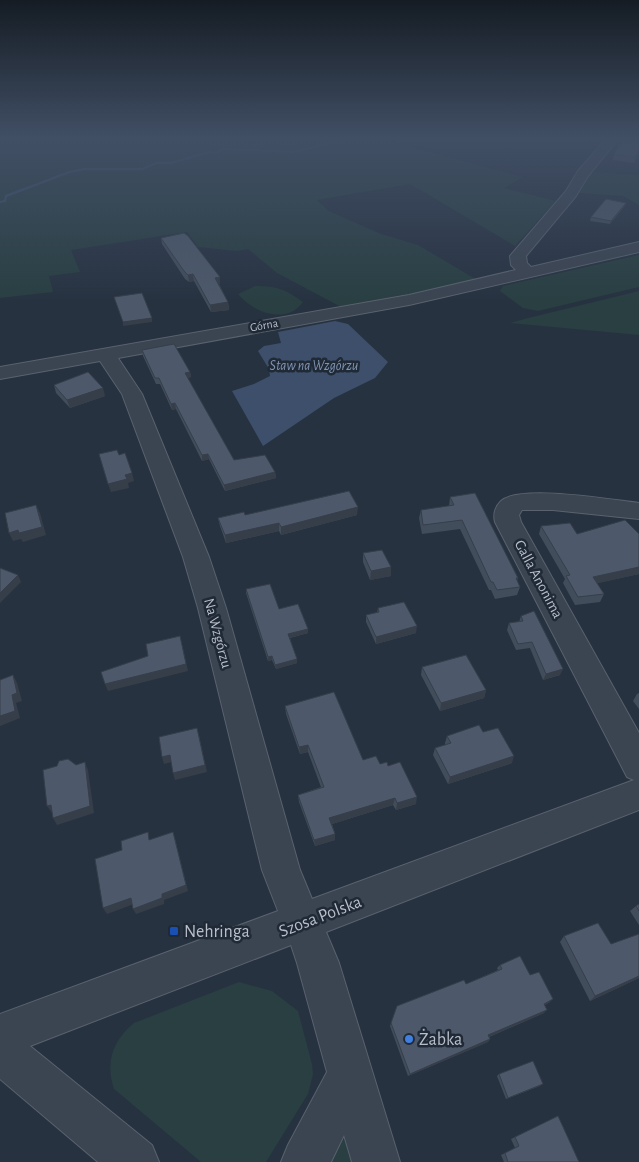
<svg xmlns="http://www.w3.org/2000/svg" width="639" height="1162" viewBox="0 0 639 1162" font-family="'Alegreya Sans',sans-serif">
  <rect width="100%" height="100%" fill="#273241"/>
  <!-- green -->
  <path fill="#293f42" d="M 0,138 L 396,138 L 391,142 L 523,177 L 504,188 L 556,201 L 515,246 L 410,184 L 317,200 L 329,211 L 381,234 L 418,245 L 479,281 L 466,285 L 341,307 L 277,273 L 248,249 L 237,251 L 198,247 L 187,232 L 71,250 L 80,272 L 49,276 L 53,292 L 0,298 Z
    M 590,172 L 639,175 L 639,205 L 623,196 L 579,193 Z
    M 639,255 L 639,287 L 538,311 L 523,308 L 500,291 L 503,286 Z
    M 255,286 C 277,286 285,289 303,302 C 287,325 253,313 238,294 Z
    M 639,291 L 639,335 L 510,323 L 528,318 Z
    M 239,982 L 272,991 L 298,1011 L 312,1064 L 313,1074 L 308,1094 L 266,1162 L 201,1162 L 114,1089 C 105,1062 113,1040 134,1023 Z
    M 344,1139 L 350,1144 L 355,1162 L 328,1162 L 339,1141 Z"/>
  <!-- water -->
  <path fill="#3d4f6a" d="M 335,321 L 348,324 L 388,362 L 375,378 L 334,398 L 263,446 L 232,391 L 254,384 L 270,376 L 269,369 L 258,351 L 264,346 L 281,343 L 278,332 Z"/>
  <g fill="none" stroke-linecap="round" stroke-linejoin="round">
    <!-- stream -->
    <path fill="#3d4f6a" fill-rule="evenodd" d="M 337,138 L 339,138 L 338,143 L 293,153 L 224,150 L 217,154 L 209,153 L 171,164 L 157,164 L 142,170 L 84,170 L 70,173 L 7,197 L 6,202 L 0,203 L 0,201 L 4,200 L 5,195 L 69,171 L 84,168 L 142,168 L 157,162 L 171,162 L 209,151 L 216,152 L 223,148 L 293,151 L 336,141 Z"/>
    <defs>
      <path id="minor" d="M 607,138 L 619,138 L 588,176 L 576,196 L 526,256 L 527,263 L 531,267 L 639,242 L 639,252 L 409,305 L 118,358 L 142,394 L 209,557 L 226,608 L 300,870 L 312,899 L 634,780 L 627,777 L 495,522 C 493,514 495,507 501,501 C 520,484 612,500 639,503 L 639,519 L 553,510 L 522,510 L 519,515 L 521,522 L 639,733 L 639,810 L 326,932 L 339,963 L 400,1162 L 352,1162 L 344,1135 L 331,1162 L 281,1162 L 288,1145 L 327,1072 L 297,963 L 291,945 L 30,1046 L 152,1145 L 159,1162 L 98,1162 L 0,1079 L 0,1014 L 278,911 L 262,870 L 198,608 L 183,557 L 122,394 L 100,361 L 0,379 L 0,367 L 409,295 L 516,270 L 511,265 L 510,256 L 566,191 L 578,171 Z"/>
    </defs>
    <!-- minor casing -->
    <use href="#minor" stroke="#59626e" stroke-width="2"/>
    <!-- minor -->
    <use href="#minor" fill="#3b4451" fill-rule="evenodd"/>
  </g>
  <!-- wall -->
  <path fill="#424d5b" d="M 572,138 L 588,138 L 587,141 Z
    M 639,153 L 634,163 L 613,160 L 614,154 Z
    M 625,206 L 610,224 L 590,221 L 591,217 Z
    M 161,238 L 220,277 L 220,284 L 219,284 L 228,302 L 229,310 L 211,312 L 194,281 L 189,282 L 185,279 L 162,244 Z
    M 142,350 L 190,372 L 191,377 L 187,378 L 234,460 L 275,472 L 276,478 L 225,491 L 209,459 L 202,461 L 176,409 L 172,410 L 160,384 L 156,384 L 143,356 Z
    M 54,385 L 105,396 L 70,408 L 56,393 Z
    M 450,497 L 518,578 L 517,580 L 520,587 L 517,595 L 495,599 L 491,590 L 489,590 L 460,529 L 422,534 L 419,518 L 421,510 L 449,506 Z
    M 245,515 L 357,515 L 281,535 L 279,531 L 226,543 L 220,526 L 218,518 Z
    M 541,526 L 577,534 L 639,574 L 597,583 L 604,594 L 600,602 L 575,605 L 563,583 L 565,579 L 539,534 Z
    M 363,553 L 391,567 L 391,576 L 370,580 L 363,562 Z
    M 246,589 L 279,609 L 308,633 L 290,638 L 297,663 L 276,669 L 272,660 L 268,661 L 246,593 Z
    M 378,608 L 416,633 L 376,644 L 366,622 L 366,615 L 377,613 Z
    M 521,616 L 560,675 L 543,680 L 530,648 L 516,650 L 507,630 L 509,623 L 519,622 Z
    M 422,667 L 486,690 L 484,698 L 440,711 L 421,675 Z
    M 639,693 L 639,709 L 633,701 L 637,694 Z
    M 285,706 L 363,760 L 388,766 L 416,804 L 396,810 L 393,805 L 332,824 L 335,834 L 335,840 L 315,846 L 299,802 L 298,795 L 321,787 L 308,752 L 300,754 L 286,714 Z
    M 483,732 L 512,763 L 448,784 L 433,755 L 435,748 L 445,745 L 445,743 L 447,736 Z
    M 639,904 L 639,925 L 630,911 L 636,906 Z
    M 564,936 L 611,944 L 639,978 L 590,1001 L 560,942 Z
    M 500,965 L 530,975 L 550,1002 L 545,1005 L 544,1013 L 489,1037 L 490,1039 L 488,1042 L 408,1076 L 390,1026 L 397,1006 L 466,984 L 498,970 L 497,968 Z
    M 499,1074 L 540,1086 L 506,1099 L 497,1076 Z
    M 558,1116 L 579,1162 L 504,1162 L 501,1155 L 515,1148 L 511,1139 Z"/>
  <!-- shaded-wall -->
  <path fill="#363e4a" d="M 639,150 L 639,153 L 634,163 L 635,157 Z
    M 626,203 L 625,206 L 610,224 L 611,221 Z
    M 193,274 L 194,281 L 189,282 L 188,275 Z
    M 220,277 L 220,284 L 216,285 L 215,278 Z
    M 228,302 L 229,310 L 211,312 L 210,305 Z
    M 152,318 L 152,322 L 123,326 L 123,322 Z
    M 190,372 L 191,377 L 185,378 L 185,373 Z
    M 103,388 L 105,396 L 70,408 L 67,400 Z
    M 175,403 L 176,409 L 172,410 L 171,404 Z
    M 208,454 L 209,459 L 202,461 L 202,455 Z
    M 275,472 L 276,478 L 225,491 L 224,485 Z
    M 132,473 L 134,481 L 128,483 L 129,488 L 111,492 L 108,484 L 125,475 Z
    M 36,505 L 40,513 L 46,535 L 23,542 L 21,539 L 13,541 L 9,533 Z
    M 358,507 L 357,515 L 281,535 L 281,527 Z
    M 279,523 L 279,531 L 226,543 L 225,535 Z
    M 391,567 L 391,576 L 370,580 L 371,571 Z
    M 639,567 L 639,574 L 590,585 L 593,577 Z
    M 18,575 L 21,582 L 0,603 L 0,593 Z
    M 417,626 L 416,633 L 376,644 L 376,637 Z
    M 308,629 L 308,633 L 289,638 L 288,634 Z
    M 180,636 L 188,671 L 108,691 L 105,684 Z
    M 272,656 L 272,660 L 268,661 L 268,657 Z
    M 297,659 L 297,663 L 276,669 L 275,665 Z
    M 563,669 L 560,675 L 543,680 L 546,674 Z
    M 13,675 L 17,683 L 22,701 L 16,703 L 20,718 L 0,726 L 0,716 L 12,695 Z
    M 486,690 L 484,698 L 440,711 L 441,703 Z
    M 199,735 L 207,772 L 175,780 L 173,773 Z
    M 308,745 L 308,752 L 300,754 L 299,747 Z
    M 170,755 L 172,762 L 164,764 L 162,757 Z
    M 514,756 L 512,763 L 448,784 L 450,777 Z
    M 85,762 L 88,770 L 94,813 L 57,825 L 53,818 Z
    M 417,797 L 416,804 L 396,810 L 397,803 Z
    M 395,798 L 393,805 L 329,825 L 329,818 Z
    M 51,805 L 52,813 L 47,806 Z
    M 173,832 L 175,839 L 188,891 L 164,900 L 164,904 L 136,914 L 133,909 L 162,894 Z
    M 335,834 L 335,840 L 315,846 L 314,840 Z
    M 131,898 L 134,904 L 107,914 L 103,908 Z
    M 639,976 L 639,978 L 590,1001 L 595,996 Z
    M 553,999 L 550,1002 L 541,1007 L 544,1004 Z
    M 547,1010 L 544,1013 L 486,1038 L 488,1035 Z
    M 490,1039 L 488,1042 L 408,1076 L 410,1074 Z
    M 543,1084 L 540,1086 L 506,1099 L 508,1098 Z"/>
  <!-- building -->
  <path fill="#4d596a" stroke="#363e4a" d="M 624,138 L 639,138 L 639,150 L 635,157 L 614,154 Z
    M 606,199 L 626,203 L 611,221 L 591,217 Z
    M 184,233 L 188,236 L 220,277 L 215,278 L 228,302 L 210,305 L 193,274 L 188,275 L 184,271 L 161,238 Z
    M 142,293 L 152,318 L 123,322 L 114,297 Z
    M 174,344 L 190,372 L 185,373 L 234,460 L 265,455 L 275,472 L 224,485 L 208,454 L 202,455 L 175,403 L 171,404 L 159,378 L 155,378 L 142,350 Z
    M 88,372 L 103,388 L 67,400 L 54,385 Z
    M 117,450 L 119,455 L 125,453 L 132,473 L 125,475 L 127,479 L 108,484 L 99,454 Z
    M 349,491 L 358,507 L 281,527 L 279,523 L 225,535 L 218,518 L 244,512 L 245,515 Z
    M 475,493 L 518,578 L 516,578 L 520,587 L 497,590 L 493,582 L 491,582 L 462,520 L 423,525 L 421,510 L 454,505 L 450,497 Z
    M 36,505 L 42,527 L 19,533 L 18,530 L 9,533 L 5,513 Z
    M 625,520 L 639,534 L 639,567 L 593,577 L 604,594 L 578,597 L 566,576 L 570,575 L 541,526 L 570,523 L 577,534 Z
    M 382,550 L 391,567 L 371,571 L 363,553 Z
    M 0,568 L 18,575 L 0,593 Z
    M 270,584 L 279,609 L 298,604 L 308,629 L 288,634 L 297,659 L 275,665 L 272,656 L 268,657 L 246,589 Z
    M 404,602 L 417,626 L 376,637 L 366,615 L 379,612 L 378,608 Z
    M 534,611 L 563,669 L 546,674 L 532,642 L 518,644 L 509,623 L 523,621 L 521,616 Z
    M 180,636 L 186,664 L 105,684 L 101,672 L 148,656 L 146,644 Z
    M 466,655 L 486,690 L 441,703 L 422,667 Z
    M 13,675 L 17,693 L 12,695 L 15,711 L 0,716 L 0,680 Z
    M 334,692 L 363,760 L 376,756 L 380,764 L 387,762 L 388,766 L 400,762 L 417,797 L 397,803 L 395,798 L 329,818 L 335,834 L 314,840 L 298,795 L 324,787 L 308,745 L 299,747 L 285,706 Z
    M 479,725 L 483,732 L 498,728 L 514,756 L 450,777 L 435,748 L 451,743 L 447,736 Z
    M 197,728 L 205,765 L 173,773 L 170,755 L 162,757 L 159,737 Z
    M 68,759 L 76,765 L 85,762 L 90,806 L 53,818 L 51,805 L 47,806 L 43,770 L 57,766 L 59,761 Z
    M 148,832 L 149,840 L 173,832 L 186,885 L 162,894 L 162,898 L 133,909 L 131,898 L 103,908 L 95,859 L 122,850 L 121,841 Z
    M 639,904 L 639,911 L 636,906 Z
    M 598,923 L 611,944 L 639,934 L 639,976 L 595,996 L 564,936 Z
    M 520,956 L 530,975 L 539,972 L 553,999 L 544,1004 L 547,1010 L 488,1035 L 490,1039 L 410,1074 L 391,1023 L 397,1006 L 464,980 L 466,984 L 502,969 L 500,965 Z
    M 533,1061 L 543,1084 L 508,1098 L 499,1074 Z
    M 558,1116 L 579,1162 L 508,1162 L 505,1153 L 519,1146 L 515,1137 Z"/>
  <!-- sky -->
  <linearGradient id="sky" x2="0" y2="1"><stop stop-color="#151c24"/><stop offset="0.46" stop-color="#414f65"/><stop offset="1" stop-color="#414f65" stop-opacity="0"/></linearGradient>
  <rect width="639" height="301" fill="url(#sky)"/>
  <!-- markers -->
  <rect fill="#1a4fb4" stroke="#202936" stroke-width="2" x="169" y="926" width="10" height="10" rx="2.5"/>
  <circle fill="#3f7fe0" stroke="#202936" stroke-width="2" cx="409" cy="1039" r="5"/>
  <g text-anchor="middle" stroke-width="5" stroke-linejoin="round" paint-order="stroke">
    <!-- far-street labels -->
    <g font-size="12" fill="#b8bfcb" stroke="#202936">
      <text transform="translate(264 325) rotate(-10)" y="4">Górna</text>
    </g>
    <!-- far-water labels -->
    <g font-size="14" font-style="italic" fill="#8095b2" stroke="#202936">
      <text x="314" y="370">Staw na Wzgórzu</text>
    </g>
    <!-- street labels -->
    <g font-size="15" fill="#b8bfcb" stroke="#202936">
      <text transform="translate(539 579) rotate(62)" y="5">Galla Anonima</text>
      <text transform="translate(218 633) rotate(75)" y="5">Na Wzgórzu</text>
    </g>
    <!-- near-street labels -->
    <g font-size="18" fill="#b8bfcb" stroke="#202936">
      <text transform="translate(320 916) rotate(-21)" y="6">Szosa Polska</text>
    </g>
    <!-- near-poi labels -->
    <g font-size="18" fill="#b8bfcb" stroke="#202936" text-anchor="start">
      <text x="184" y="937">Nehringa</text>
      <text x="419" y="1045">Żabka</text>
    </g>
  </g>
</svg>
